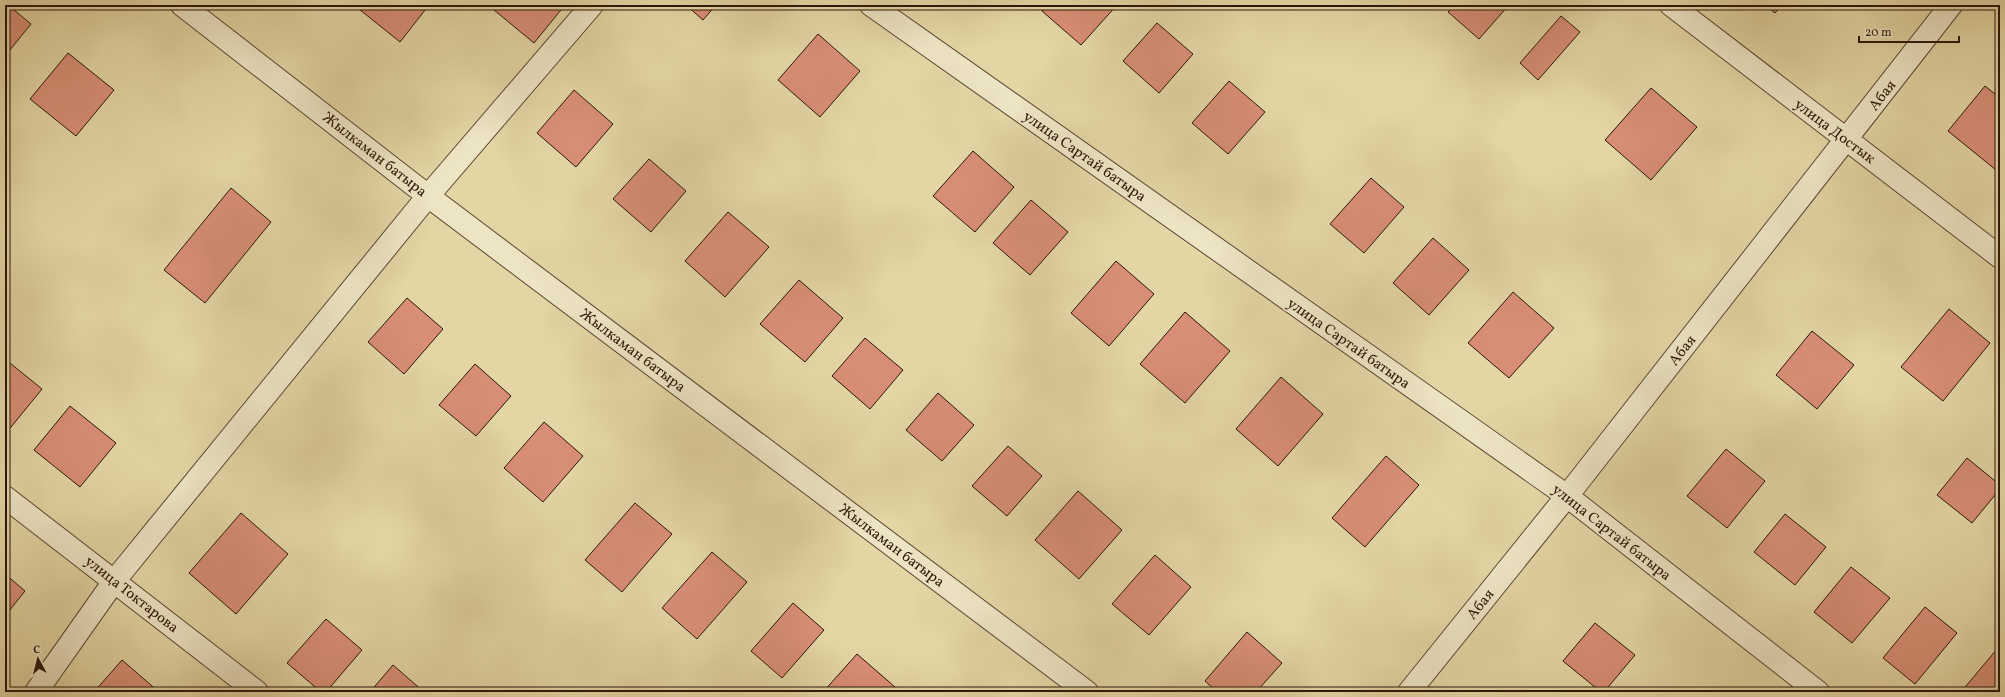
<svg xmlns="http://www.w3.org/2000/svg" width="2005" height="697" viewBox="0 0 2005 697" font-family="Vollkorn,serif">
  <rect width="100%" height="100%" fill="#e3d5a4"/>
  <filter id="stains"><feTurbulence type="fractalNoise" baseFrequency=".005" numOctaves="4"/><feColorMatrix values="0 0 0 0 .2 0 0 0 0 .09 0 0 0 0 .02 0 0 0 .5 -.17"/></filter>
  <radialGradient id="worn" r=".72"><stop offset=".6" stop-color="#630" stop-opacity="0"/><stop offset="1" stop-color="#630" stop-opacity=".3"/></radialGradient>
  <!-- building -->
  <path fill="#d88e75" stroke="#2c1608" d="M 5,5 L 8,5 L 31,24 L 5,56 Z
    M 354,5 L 429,5 L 400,42 Z
    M 488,5 L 565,5 L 534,43 Z
    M 686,5 L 716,5 L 703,20 Z
    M 1047,5 L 1117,5 L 1081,45 L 1042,11 Z
    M 1455,5 L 1509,5 L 1479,39 L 1448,12 Z
    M 1765,5 L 1782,5 L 1775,13 Z
    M 1561,16 L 1580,32 L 1538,80 L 1520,63 Z
    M 1157,23 L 1193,54 L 1159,93 L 1123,61 Z
    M 818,34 L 860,71 L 820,117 L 778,80 Z
    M 68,53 L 114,90 L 76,136 L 30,99 Z
    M 1229,81 L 1265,112 L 1228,154 L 1192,123 Z
    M 1985,86 L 2000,98 L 2000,164 L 1996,170 L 1948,131 Z
    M 1651,88 L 1697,127 L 1651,180 L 1605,140 Z
    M 574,90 L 613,124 L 576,167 L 537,133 Z
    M 973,151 L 1014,187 L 975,232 L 933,196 Z
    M 649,159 L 686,191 L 651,232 L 613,199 Z
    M 1371,178 L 1404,207 L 1364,253 L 1330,224 Z
    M 231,188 L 271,222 L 205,303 L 164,270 Z
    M 1031,200 L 1068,232 L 1030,275 L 993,243 Z
    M 728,212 L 769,247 L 725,297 L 685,261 Z
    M 1433,238 L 1469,270 L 1429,315 L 1393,283 Z
    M 1116,261 L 1154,294 L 1109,346 L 1071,313 Z
    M 799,280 L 843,318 L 805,362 L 760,324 Z
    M 1513,292 L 1554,328 L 1509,378 L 1468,343 Z
    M 407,298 L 443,329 L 404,374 L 368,342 Z
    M 1949,309 L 1990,343 L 1943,401 L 1901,367 Z
    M 1185,312 L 1230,351 L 1185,403 L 1140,364 Z
    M 1812,331 L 1854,365 L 1817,409 L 1776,375 Z
    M 865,338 L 903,370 L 870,409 L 832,376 Z
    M 5,359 L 42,389 L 7,432 L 5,431 Z
    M 475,364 L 511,396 L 476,436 L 439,405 Z
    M 1281,377 L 1323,414 L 1278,466 L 1236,429 Z
    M 938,393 L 974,425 L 942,461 L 906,430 Z
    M 70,406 L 116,443 L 80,487 L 34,450 Z
    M 544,422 L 583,456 L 543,502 L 504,468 Z
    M 1008,446 L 1042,476 L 1007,516 L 972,486 Z
    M 1726,449 L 1765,481 L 1727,528 L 1687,496 Z
    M 1386,456 L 1419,485 L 1365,547 L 1332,518 Z
    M 1967,458 L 2000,485 L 2000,489 L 1972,523 L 1937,495 Z
    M 1078,491 L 1122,530 L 1079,579 L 1035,540 Z
    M 635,503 L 672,534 L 622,592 L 585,560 Z
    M 241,513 L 288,554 L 236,614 L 189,573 Z
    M 1785,514 L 1826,547 L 1795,585 L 1754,552 Z
    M 712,552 L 747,582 L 697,639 L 662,608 Z
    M 1155,555 L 1191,587 L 1149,635 L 1112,604 Z
    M 1851,567 L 1890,598 L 1852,643 L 1814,612 Z
    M 5,574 L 25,591 L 5,616 Z
    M 793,603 L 824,630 L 782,678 L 751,651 Z
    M 1925,607 L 1957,633 L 1915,684 L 1883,658 Z
    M 326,619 L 362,650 L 326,692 L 321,692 L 287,663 Z
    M 1595,623 L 1635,655 L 1604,692 L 1601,692 L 1563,661 Z
    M 1247,632 L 1282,663 L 1256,692 L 1217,692 L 1205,681 Z
    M 1997,649 L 2000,651 L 2000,692 L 1961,692 Z
    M 857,654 L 895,687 L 890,692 L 823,692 Z
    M 122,660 L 159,692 L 94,692 Z
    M 393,665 L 424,692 L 370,692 Z"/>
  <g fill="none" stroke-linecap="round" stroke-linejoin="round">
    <defs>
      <path id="minor" d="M 182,5 L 428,196 L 1087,692
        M 871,5 L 1567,496 L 1818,692
        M 1671,5 L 2000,257
        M 5,497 L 257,692
        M 36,692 L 115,580 L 428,196 L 592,5
        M 1409,692 L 1567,496 L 1951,5"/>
    </defs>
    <!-- minor casing -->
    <use href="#minor" stroke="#5a462f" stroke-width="24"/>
    <!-- minor -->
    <use href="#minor" stroke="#ede4c4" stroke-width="22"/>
  </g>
  <g text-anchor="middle" stroke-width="3.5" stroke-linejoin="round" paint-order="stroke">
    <!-- street labels -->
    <g font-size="15" fill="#2c1608" stroke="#ede4c4">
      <text transform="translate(1882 95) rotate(-52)" y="5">Абая</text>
      <text transform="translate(1835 131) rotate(37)" y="5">улица Достык</text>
      <text transform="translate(375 154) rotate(38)" y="5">Жылкаман батыра</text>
      <text transform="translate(1085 156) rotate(35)" y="5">улица Сартай батыра</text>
      <text transform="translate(1349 343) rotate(35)" y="5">улица Сартай батыра</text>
      <text transform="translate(633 350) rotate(37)" y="5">Жылкаман батыра</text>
      <text transform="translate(1682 350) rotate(-52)" y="5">Абая</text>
      <text transform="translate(1612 532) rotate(38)" y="5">улица Сартай батыра</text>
      <text transform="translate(892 545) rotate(37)" y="5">Жылкаман батыра</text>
      <text transform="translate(132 594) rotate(38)" y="5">улица Токтарова</text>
      <text transform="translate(1480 604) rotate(-51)" y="5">Абая</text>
    </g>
  </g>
  <!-- margin -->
  <rect width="2005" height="697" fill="none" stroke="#e3d5a4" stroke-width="20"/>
  <rect x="6" y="6" width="1993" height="685" fill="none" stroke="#2c1608" stroke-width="2"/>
  <rect x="10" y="10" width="1985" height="677" fill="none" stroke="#2c1608"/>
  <!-- north arrow -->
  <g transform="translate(38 659) rotate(353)" stroke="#ede4c4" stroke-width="3" paint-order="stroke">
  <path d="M0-3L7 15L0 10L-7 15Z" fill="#2c1608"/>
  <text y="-6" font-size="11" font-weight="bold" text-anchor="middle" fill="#2c1608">С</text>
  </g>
  <!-- scale -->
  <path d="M1859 36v6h100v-6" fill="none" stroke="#2c1608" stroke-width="2"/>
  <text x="1865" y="36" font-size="12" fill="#2c1608" stroke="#ede4c4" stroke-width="3" paint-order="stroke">20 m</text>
  <rect width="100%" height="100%" filter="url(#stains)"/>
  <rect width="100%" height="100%" fill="url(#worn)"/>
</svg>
